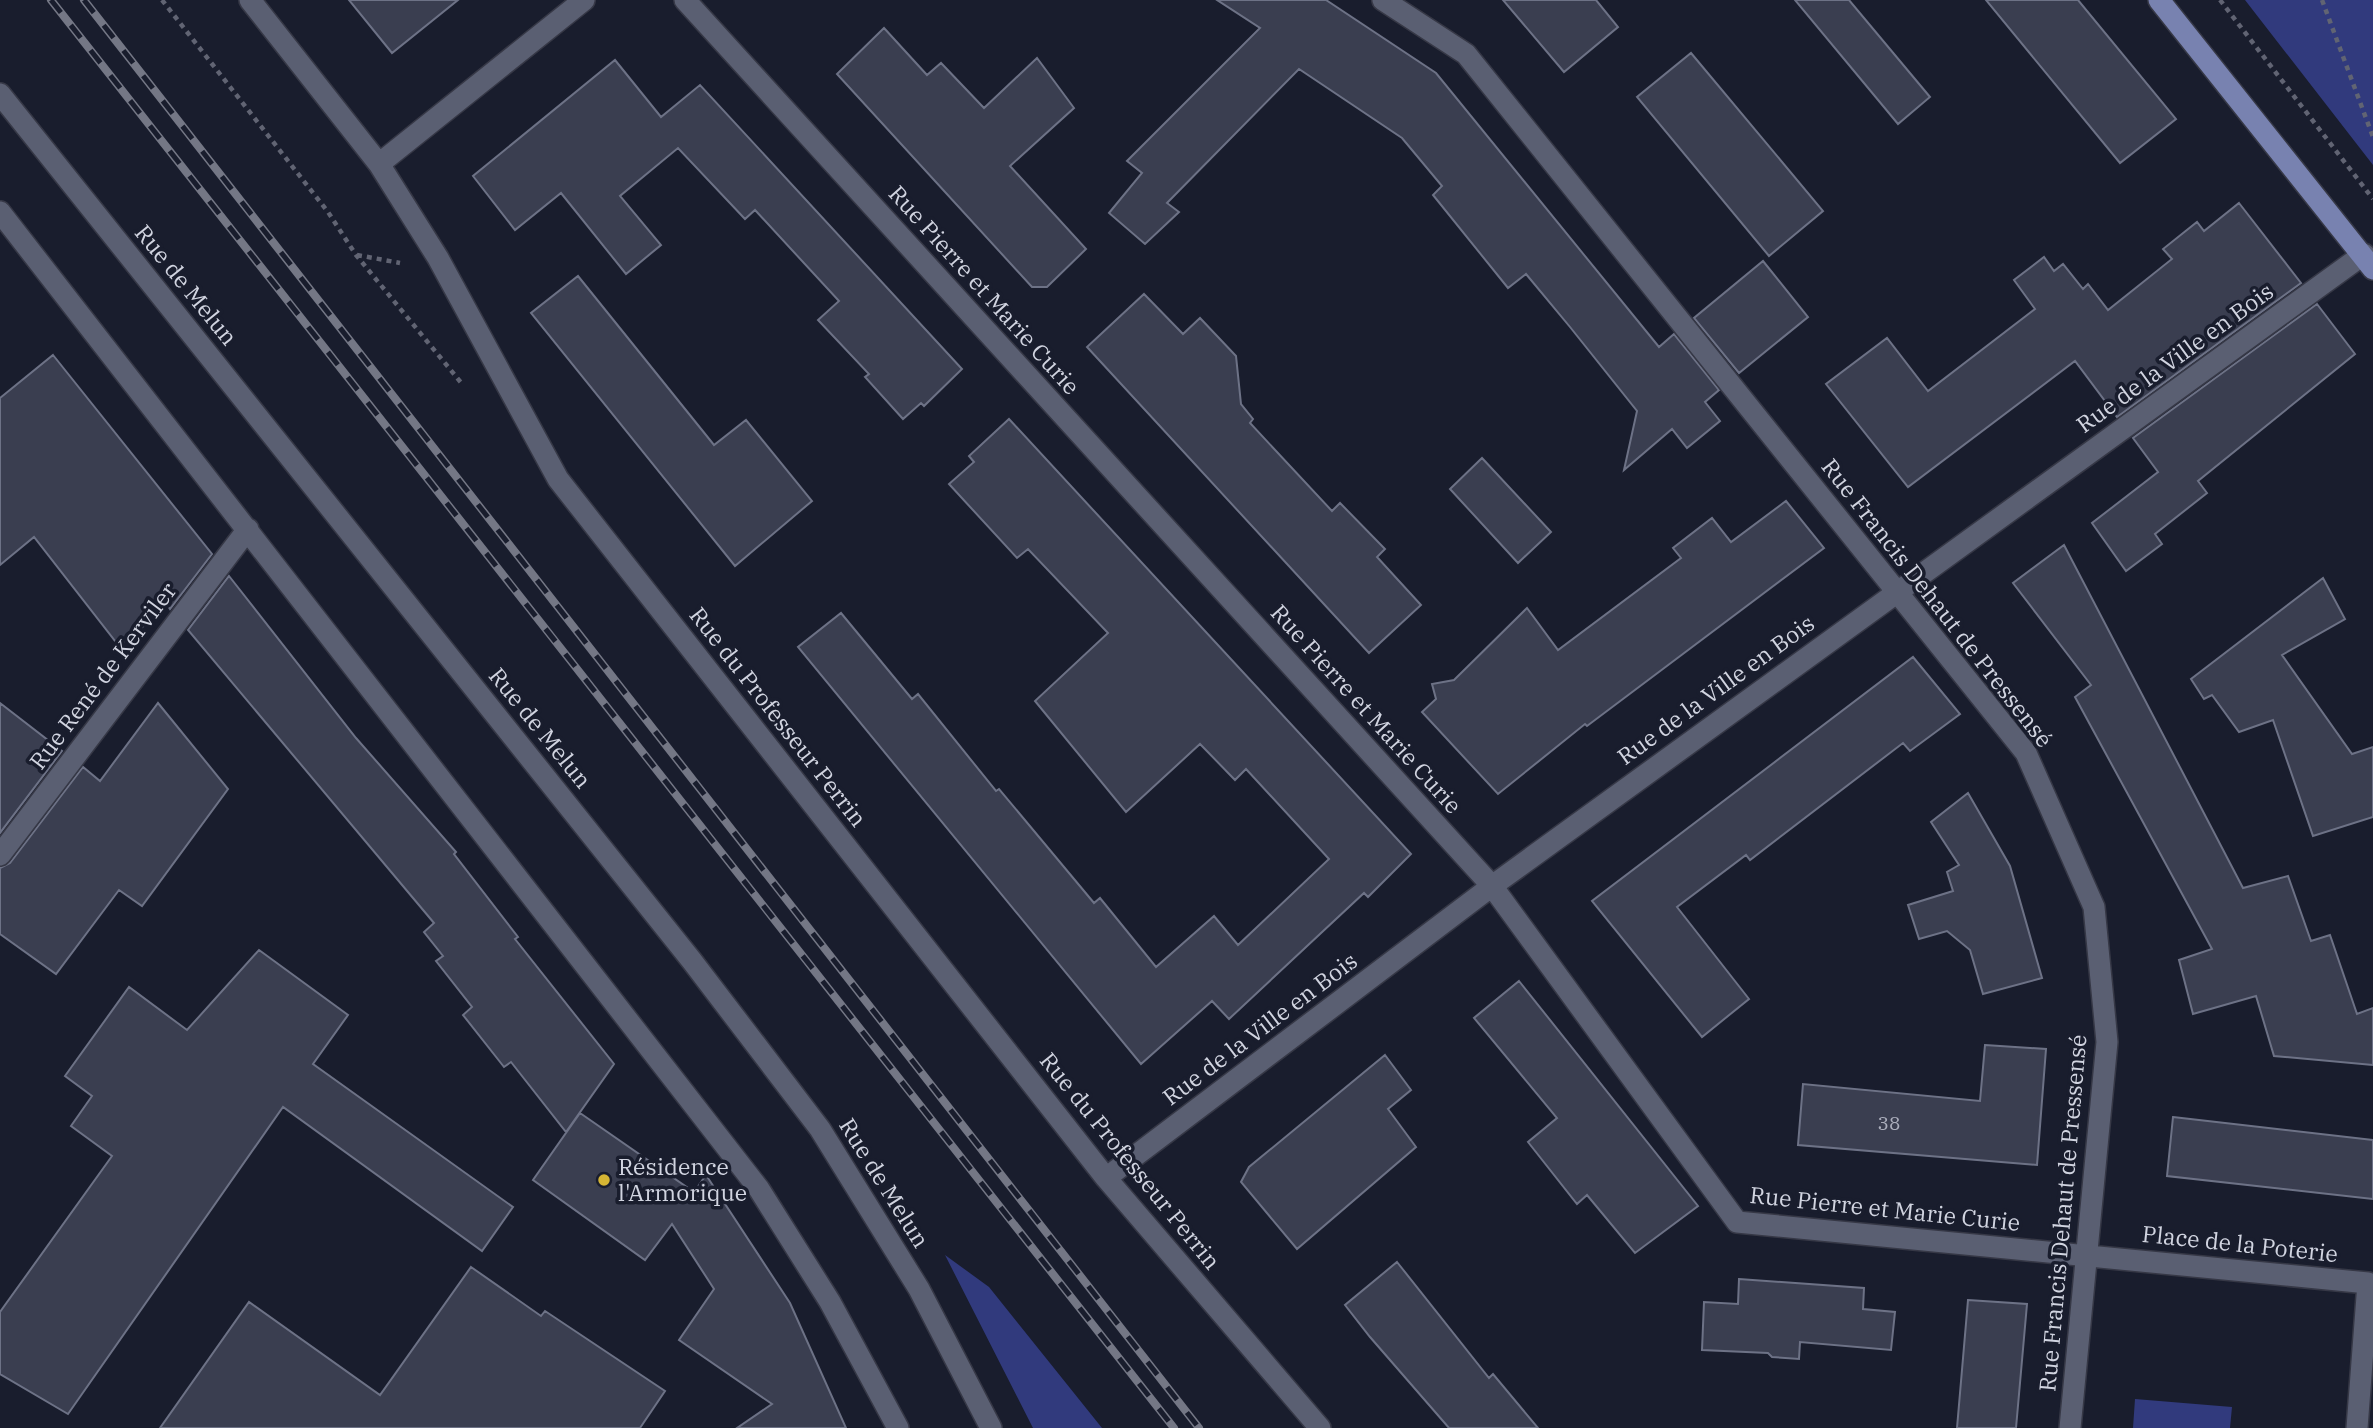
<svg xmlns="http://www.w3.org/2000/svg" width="2373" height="1428" viewBox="0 0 2373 1428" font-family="'IBM Plex Serif',serif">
  <rect width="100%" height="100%" fill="#191d2d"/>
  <!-- green -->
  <path fill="#313a7d" d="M 2245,0 L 2373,0 L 2373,165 Z
    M 945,1255 L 989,1287 L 1102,1428 L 1033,1428 Z
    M 2135,1399 L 2232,1407 L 2230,1428 L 2133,1428 Z"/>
  <!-- building -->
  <path fill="#3a3e50" stroke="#6d7286" stroke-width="2" d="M 349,0 L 458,0 L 392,53 Z
    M 1217,0 L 1326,0 L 1436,73 L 1659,347 L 1674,334 L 1719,390 L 1705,402 L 1720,421 L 1687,448 L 1672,429 L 1624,470 L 1637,411 L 1570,327 L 1526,274 L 1508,288 L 1433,195 L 1442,186 L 1402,138 L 1299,69 L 1167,203 L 1179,212 L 1145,244 L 1109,213 L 1142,173 L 1127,161 L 1260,28 Z
    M 1503,0 L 1596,0 L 1618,27 L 1564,72 Z
    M 1795,0 L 1849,0 L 1930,97 L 1898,124 Z
    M 1986,0 L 2078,0 L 2176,119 L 2120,163 Z
    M 884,28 L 927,75 L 941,63 L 984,108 L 1037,58 L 1074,108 L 1010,166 L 1086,249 L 1047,287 L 1032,287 L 837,74 Z
    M 1691,53 L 1823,211 L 1769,256 L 1637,97 Z
    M 615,60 L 661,117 L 700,85 L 962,369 L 924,406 L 921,403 L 903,419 L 865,377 L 869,374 L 818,320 L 839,301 L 755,210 L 745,219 L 678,148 L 620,196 L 661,245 L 626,274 L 561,193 L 515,230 L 473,176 Z
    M 2239,203 L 2301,283 L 2117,417 L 2075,361 L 1908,487 L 1826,384 L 1887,338 L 1928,391 L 2035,309 L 2014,280 L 2044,257 L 2054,271 L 2063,264 L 2083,289 L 2088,284 L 2108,310 L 2172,259 L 2163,249 L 2197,222 L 2204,231 Z
    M 1763,261 L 1808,317 L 1739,373 L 1694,318 Z
    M 578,276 L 714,445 L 746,420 L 812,501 L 735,566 L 531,313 Z
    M 1144,294 L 1183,334 L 1200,318 L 1236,356 L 1241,404 L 1253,419 L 1250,423 L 1332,511 L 1340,503 L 1385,549 L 1377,557 L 1421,605 L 1369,653 L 1087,347 Z
    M 2317,304 L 2355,354 L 2198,481 L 2207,493 L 2155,534 L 2162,544 L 2126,571 L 2092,523 L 2158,472 L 2133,438 Z
    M 53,355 L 212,554 L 170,609 L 168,606 L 119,646 L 34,537 L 0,565 L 0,398 Z
    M 1009,419 L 1411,854 L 1368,897 L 1364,893 L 1229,1019 L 1212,1001 L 1141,1064 L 798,647 L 841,613 L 912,699 L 918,694 L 996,791 L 999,789 L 1094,903 L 1100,898 L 1156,967 L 1214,916 L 1238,945 L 1329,859 L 1246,769 L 1235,780 L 1200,744 L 1126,812 L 1035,701 L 1108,633 L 1028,549 L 1017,558 L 949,484 L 974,462 L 969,456 Z
    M 1482,458 L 1551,532 L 1518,563 L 1450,489 Z
    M 1786,501 L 1824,548 L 1587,726 L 1585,724 L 1498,794 L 1422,712 L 1436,699 L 1432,684 L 1454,680 L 1527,608 L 1558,650 L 1681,558 L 1673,548 L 1712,518 L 1731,542 Z
    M 2064,545 L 2243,888 L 2288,876 L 2311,941 L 2330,935 L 2357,1014 L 2373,1008 L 2373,1065 L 2274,1056 L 2256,996 L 2193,1014 L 2179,960 L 2212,949 L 2075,697 L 2091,685 L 2013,583 Z
    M 229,576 L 356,738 L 456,852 L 454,854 L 518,937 L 515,939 L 614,1064 L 566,1132 L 511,1062 L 504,1067 L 463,1015 L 472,1007 L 436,961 L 443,956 L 424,932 L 434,923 L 188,630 Z
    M 2323,578 L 2345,619 L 2282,655 L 2352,754 L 2373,747 L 2373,817 L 2313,836 L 2273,720 L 2239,732 L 2212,695 L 2204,699 L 2191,679 Z
    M 1913,657 L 1960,714 L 1910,751 L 1903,743 L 1750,860 L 1746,855 L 1677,907 L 1749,999 L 1702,1037 L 1592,901 Z
    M 0,703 L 62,751 L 0,833 Z
    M 158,703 L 228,789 L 142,906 L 119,890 L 56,974 L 0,934 L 0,868 L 10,863 L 83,767 L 100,781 Z
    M 1968,793 L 2010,866 L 2042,978 L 1983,994 L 1970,950 L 1947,931 L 1919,939 L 1908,905 L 1953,891 L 1947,872 L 1959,865 L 1931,822 Z
    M 259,950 L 348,1015 L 313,1064 L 513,1207 L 482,1251 L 283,1107 L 68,1414 L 0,1374 L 0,1312 L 112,1156 L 71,1126 L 92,1096 L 65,1076 L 129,987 L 187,1030 Z
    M 1519,981 L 1698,1206 L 1635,1253 L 1587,1195 L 1577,1204 L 1528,1142 L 1557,1118 L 1474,1018 Z
    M 1985,1045 L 2046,1049 L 2037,1165 L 1798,1145 L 1803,1084 L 1980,1101 Z
    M 1385,1055 L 1411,1090 L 1388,1109 L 1416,1147 L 1297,1249 L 1241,1182 L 1249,1167 Z
    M 580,1113 L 694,1192 L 706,1175 L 790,1303 L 846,1428 L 737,1428 L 772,1404 L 679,1340 L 714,1289 L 672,1224 L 645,1260 L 533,1180 Z
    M 2173,1117 L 2373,1140 L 2373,1199 L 2167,1176 Z
    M 1397,1262 L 1489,1378 L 1493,1374 L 1538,1428 L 1449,1428 L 1370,1337 L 1345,1305 Z
    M 471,1267 L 541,1316 L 545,1311 L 665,1391 L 640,1428 L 160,1428 L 249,1302 L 380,1395 Z
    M 1739,1279 L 1864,1288 L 1863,1309 L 1895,1312 L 1891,1350 L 1800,1342 L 1799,1359 L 1772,1357 L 1768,1353 L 1702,1350 L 1704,1302 L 1738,1304 Z
    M 1968,1300 L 2027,1304 L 2016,1428 L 1957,1428 Z"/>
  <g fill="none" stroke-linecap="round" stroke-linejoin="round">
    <defs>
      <path id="minor" d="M 250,0 L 379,164 L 438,258 L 558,479 L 1106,1178 L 1320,1428
        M 685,0 L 1492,886 L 1737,1222 L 2368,1283 L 2357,1428
        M 1383,0 L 1466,54 L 2026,753 L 2094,907 L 2107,1042 L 2070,1428
        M 0,94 L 692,961 L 820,1129 L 919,1289 L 991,1428
        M 379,164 L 584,0
        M 0,212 L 759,1189 L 830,1302 L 898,1428
        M 0,855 L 248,529
        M 1106,1178 L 1492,886 L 2364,254"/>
      <path id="major" d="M 2159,0 L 2373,269"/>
    </defs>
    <!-- minor casing -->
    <use href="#minor" stroke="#363846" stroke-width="24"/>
    <!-- major casing -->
    <use href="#major" stroke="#363846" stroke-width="24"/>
    <!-- path -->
    <path stroke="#616473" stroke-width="4.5" stroke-dasharray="5 5" stroke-linecap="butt" d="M 162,0 L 328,212 L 356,255 L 463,385
      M 2220,0 L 2373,199
      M 2322,0 L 2373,137
      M 357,255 L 400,263"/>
    <!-- minor -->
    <use href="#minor" stroke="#5a5f72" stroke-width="21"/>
    <!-- major -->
    <use href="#major" stroke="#7882b0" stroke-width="21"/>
    <defs>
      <path id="rail" d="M 51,0 L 1174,1428
        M 84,0 L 1199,1428"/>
    </defs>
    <!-- rail casing -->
    <use href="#rail" stroke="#747785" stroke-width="8"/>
    <!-- rail -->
    <use href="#rail" stroke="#191d2d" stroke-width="5" stroke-dasharray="16" stroke-linecap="butt"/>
  </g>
  <!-- markers -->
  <circle fill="#d5b534" stroke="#191d2d" stroke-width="2.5" cx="604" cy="1180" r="7"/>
  <g text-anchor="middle" stroke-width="7" stroke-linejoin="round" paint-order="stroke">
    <!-- number labels -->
    <g font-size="19" fill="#abaebc">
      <text x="1889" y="1130">38</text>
    </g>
    <!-- street labels -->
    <g font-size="23" fill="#d1d4e0" stroke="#191d2d">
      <text transform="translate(186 285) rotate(51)" y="8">Rue de Melun</text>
      <text transform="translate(984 290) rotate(48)" y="8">Rue Pierre et Marie Curie</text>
      <text transform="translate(2175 358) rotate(-36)" y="8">Rue de la Ville en Bois</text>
      <text transform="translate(1937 603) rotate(52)" y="8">Rue Francis Dehaut de Pressensé</text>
      <text transform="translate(103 676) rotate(-53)" y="8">Rue René de Kerviler</text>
      <text transform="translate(1716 690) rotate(-36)" y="8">Rue de la Ville en Bois</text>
      <text transform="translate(1366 709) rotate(48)" y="8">Rue Pierre et Marie Curie</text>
      <text transform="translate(778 717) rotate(52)" y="8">Rue du Professeur Perrin</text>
      <text transform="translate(540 728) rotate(51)" y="8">Rue de Melun</text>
      <text transform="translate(1260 1029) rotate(-37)" y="8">Rue de la Ville en Bois</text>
      <text transform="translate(1130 1161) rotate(51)" y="8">Rue du Professeur Perrin</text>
      <text transform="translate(884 1183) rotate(58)" y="8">Rue de Melun</text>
      <text transform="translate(1885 1209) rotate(6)" y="8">Rue Pierre et Marie Curie</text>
      <text transform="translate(2063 1213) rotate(-85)" y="8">Rue Francis Dehaut de Pressensé</text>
      <text transform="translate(2240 1244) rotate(6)" y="8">Place de la Poterie</text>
    </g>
    <!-- poi labels -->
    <g font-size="23" fill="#d1d4e0" stroke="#191d2d" text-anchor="start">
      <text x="618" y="1175">Résidence<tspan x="618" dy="26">l'Armorique</tspan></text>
    </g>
  </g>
</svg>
